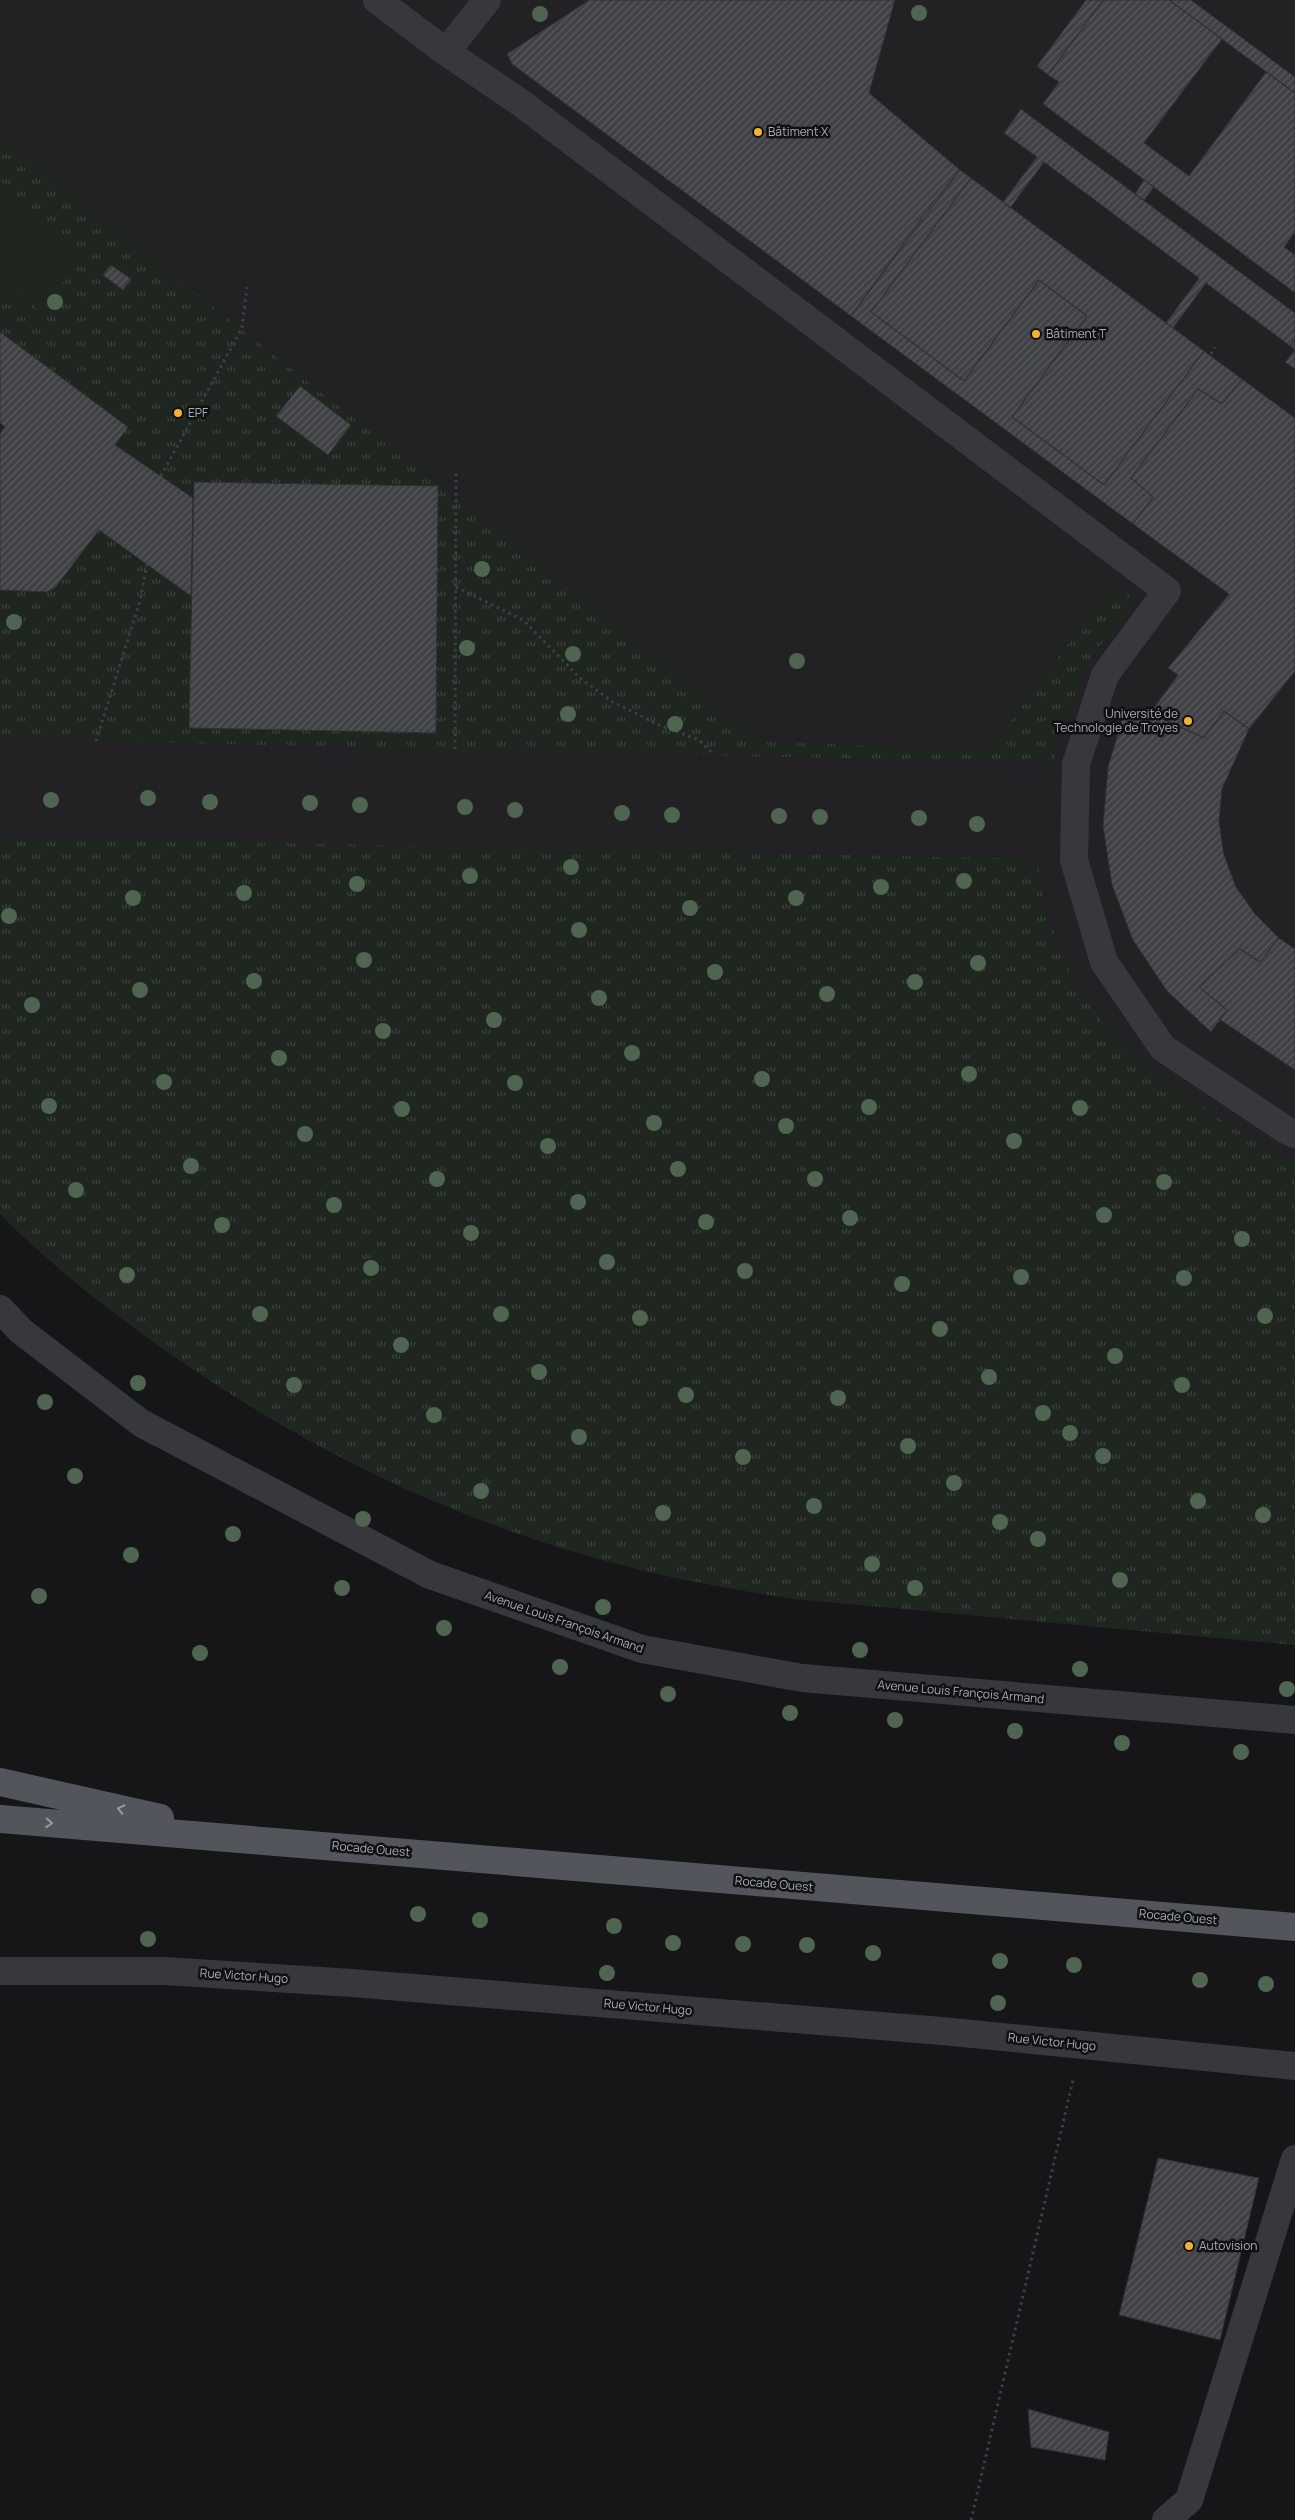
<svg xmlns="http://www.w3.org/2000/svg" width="1295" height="2520" viewBox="0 0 1295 2520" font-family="Manrope,sans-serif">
  <defs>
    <pattern id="park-tufts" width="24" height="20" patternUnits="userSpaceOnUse" patternTransform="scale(1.25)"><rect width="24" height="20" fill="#1e261f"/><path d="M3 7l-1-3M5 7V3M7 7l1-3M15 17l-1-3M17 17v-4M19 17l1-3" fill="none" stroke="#3c433d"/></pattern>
    <pattern id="building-hatch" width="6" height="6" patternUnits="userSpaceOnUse" patternTransform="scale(1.25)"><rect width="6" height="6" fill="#404145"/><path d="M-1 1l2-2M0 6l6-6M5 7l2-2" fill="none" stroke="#595a5e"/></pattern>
  </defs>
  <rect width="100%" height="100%" fill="#161618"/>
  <!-- built -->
  <path fill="#222225" d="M 0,0 L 1295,0 L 1295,1614 L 0,1172 Z"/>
  <!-- park -->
  <path fill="url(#park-tufts)" d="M 0,138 L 761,741 L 988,751 L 1114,583 L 1135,599 L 1087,663 L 1059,736 L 1054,763 L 0,739 Z
    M 0,837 L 1037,859 L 1044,907 L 1067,967 L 1103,1024 L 1160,1078 L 1226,1123 L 1295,1164 L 1295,1645 L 794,1599 C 736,1590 678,1580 621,1565 C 455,1522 299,1446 159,1346 C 103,1306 49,1264 0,1214 Z"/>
  <!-- pitch -->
  <path fill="#1e261f" d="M 0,191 L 85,252 L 42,312 L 0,282 Z"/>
  <!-- building -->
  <path fill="url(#building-hatch)" stroke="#303034" d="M 589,0 L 895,0 L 869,93 L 960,170 L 851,316 L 512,64 L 507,54 Z
    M 1086,0 L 1103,0 L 1048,75 L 1037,66 Z
    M 1103,0 L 1169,0 L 1222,39 L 1144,143 L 1189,176 L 1266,72 L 1295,93 L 1295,232 L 1284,247 L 1295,255 L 1295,293 L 1043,104 L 1059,82 L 1048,75 Z
    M 1169,0 L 1191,0 L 1295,77 L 1295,93 Z
    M 1021,109 L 1295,313 L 1295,339 L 1290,346 L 1206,283 L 1173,328 L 1166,323 L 1199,278 L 1044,162 L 1010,208 L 1003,202 L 1037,157 L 1004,133 Z
    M 960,170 L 971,178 L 871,312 L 964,381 L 1039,280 L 1087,316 L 1012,417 L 1104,485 L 1204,351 L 1242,379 L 1222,404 L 1198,389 L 1131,478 L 1153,497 L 1133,524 L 851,316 L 933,202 Z
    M 971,178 L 1204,351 L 1104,485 L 1012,417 L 1087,316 L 1039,280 L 964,381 L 871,312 Z
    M 1144,180 L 1154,187 L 1144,200 L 1135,194 Z
    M 111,265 L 131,279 L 123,290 L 103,275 Z
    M 0,332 L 128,427 L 115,445 L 193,498 L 191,596 L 99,530 L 55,588 L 46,592 L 0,590 L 0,434 L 5,427 L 0,423 Z
    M 1295,339 L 1295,369 L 1285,362 L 1295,350 L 1290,346 Z
    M 1242,379 L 1295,418 L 1295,671 L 1249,729 L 1224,711 L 1204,738 L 1150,713 L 1178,675 L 1168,668 L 1229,594 L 1133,524 L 1153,497 L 1131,478 L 1198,389 L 1222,404 Z
    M 300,386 L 351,425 L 328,455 L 276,416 Z
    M 194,482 L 438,486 L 436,733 L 189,728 Z
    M 1125,710 L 1150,713 L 1204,738 L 1224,711 L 1249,729 L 1222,789 L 1219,822 L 1224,855 L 1236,887 L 1255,914 L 1279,938 L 1260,962 L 1240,949 L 1199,987 L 1227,1010 L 1211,1032 L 1167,991 L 1133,940 L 1112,885 L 1103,826 L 1108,767 Z
    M 1279,938 L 1295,949 L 1295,1070 L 1219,1019 L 1227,1010 L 1199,987 L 1240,949 L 1260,962 Z
    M 1158,2158 L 1259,2178 L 1220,2340 L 1119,2315 Z
    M 1028,2409 L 1109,2432 L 1105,2460 L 1031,2447 Z"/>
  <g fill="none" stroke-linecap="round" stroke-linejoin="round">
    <!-- path -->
    <path stroke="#3d3f44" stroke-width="3" stroke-dasharray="2.5 4" stroke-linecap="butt" d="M 1211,354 L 1215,347
      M 161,476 L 242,328 L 247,287
      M 456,587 L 523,620 L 581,679 L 613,702 L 657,724 L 699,740 L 714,755
      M 96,741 L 140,601 L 147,564
      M 455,749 L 456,470
      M 971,2520 L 1073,2080"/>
    <!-- minor -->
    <path stroke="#37383d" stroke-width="28" d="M 377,0 L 446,52 L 521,103 L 1167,591 L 1105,675 L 1076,764 L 1074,860 L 1104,962 L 1163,1048 L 1286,1130 L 1295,1134
      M 446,52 L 487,0
      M 0,1309 L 21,1331 L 141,1423 L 430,1575 L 642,1649 L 802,1678 L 1295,1720
      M 0,1971 L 165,1971 L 352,1983 L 942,2031 L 1295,2066
      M 1166,2520 L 1189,2500 L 1295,2159"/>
    <!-- major -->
    <path stroke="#53555c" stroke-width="28" d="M 0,1782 L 160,1818
      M 0,1819 L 1295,1927"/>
  </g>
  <!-- trees -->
  <g fill="#506452">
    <circle cx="919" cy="13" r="8"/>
    <circle cx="540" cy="14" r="8"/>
    <circle cx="55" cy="302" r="8"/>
    <circle cx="482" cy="569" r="8"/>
    <circle cx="14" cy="622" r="8"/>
    <circle cx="467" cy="648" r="8"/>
    <circle cx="573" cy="654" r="8"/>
    <circle cx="797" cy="661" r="8"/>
    <circle cx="568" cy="714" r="8"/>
    <circle cx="675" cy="724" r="8"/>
    <circle cx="148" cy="798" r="8"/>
    <circle cx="51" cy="800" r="8"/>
    <circle cx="210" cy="802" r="8"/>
    <circle cx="310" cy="803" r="8"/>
    <circle cx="360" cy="805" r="8"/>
    <circle cx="465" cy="807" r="8"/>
    <circle cx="515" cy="810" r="8"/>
    <circle cx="622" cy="813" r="8"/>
    <circle cx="672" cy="815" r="8"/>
    <circle cx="779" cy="816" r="8"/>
    <circle cx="820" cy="817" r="8"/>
    <circle cx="919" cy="818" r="8"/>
    <circle cx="977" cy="824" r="8"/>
    <circle cx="571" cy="867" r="8"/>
    <circle cx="470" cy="876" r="8"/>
    <circle cx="964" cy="881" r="8"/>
    <circle cx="357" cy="884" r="8"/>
    <circle cx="881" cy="887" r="8"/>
    <circle cx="244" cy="893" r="8"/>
    <circle cx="133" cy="898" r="8"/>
    <circle cx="796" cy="898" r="8"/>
    <circle cx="690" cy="908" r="8"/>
    <circle cx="9" cy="916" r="8"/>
    <circle cx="579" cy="930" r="8"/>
    <circle cx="364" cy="960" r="8"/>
    <circle cx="978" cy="963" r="8"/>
    <circle cx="715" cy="972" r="8"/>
    <circle cx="254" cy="981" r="8"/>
    <circle cx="915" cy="982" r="8"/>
    <circle cx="140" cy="990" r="8"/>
    <circle cx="827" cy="994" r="8"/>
    <circle cx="599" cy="998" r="8"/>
    <circle cx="32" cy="1005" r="8"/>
    <circle cx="494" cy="1020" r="8"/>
    <circle cx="383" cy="1031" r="8"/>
    <circle cx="632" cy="1053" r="8"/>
    <circle cx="279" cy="1058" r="8"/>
    <circle cx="969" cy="1074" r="8"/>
    <circle cx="762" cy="1079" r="8"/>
    <circle cx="164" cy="1082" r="8"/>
    <circle cx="515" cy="1083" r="8"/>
    <circle cx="49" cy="1106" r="8"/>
    <circle cx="869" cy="1107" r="8"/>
    <circle cx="1080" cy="1108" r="8"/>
    <circle cx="402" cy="1109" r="8"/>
    <circle cx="654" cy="1123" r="8"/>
    <circle cx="786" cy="1126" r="8"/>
    <circle cx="305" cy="1134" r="8"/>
    <circle cx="1014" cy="1141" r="8"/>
    <circle cx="548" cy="1146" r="8"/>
    <circle cx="191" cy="1166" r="8"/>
    <circle cx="678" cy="1169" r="8"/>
    <circle cx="437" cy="1179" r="8"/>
    <circle cx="815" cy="1179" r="8"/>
    <circle cx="1164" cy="1182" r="8"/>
    <circle cx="76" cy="1190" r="8"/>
    <circle cx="578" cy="1202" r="8"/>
    <circle cx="334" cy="1205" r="8"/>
    <circle cx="1104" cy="1215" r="8"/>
    <circle cx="850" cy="1218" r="8"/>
    <circle cx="706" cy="1222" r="8"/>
    <circle cx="222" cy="1225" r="8"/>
    <circle cx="471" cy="1233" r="8"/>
    <circle cx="1242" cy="1239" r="8"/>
    <circle cx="607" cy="1262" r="8"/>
    <circle cx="371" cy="1268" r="8"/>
    <circle cx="745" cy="1271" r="8"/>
    <circle cx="127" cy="1275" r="8"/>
    <circle cx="1021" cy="1277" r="8"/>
    <circle cx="1184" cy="1278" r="8"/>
    <circle cx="902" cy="1284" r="8"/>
    <circle cx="260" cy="1314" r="8"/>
    <circle cx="501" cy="1314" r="8"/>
    <circle cx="1265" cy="1316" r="8"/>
    <circle cx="640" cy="1318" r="8"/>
    <circle cx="940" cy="1329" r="8"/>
    <circle cx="401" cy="1345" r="8"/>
    <circle cx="1115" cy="1356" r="8"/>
    <circle cx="539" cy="1372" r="8"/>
    <circle cx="989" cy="1377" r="8"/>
    <circle cx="138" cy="1383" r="8"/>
    <circle cx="294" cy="1385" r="8"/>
    <circle cx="1182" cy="1385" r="8"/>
    <circle cx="686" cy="1395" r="8"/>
    <circle cx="838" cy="1398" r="8"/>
    <circle cx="45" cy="1402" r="8"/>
    <circle cx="1043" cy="1413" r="8"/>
    <circle cx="434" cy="1415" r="8"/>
    <circle cx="1070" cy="1433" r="8"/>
    <circle cx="579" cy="1437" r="8"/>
    <circle cx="908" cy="1446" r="8"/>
    <circle cx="1103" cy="1456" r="8"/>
    <circle cx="743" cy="1457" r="8"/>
    <circle cx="75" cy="1476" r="8"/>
    <circle cx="954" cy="1483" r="8"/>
    <circle cx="481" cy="1491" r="8"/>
    <circle cx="1198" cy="1501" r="8"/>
    <circle cx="814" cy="1506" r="8"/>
    <circle cx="663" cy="1513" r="8"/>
    <circle cx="1263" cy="1515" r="8"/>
    <circle cx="363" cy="1519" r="8"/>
    <circle cx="1000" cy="1522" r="8"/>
    <circle cx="233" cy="1534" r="8"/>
    <circle cx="1038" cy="1539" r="8"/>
    <circle cx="131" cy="1555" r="8"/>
    <circle cx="872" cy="1564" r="8"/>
    <circle cx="1120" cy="1580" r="8"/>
    <circle cx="342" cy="1588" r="8"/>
    <circle cx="915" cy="1588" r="8"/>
    <circle cx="39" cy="1596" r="8"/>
    <circle cx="603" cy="1607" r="8"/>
    <circle cx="444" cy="1628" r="8"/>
    <circle cx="860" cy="1650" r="8"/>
    <circle cx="200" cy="1653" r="8"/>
    <circle cx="560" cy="1667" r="8"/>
    <circle cx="1080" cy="1669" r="8"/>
    <circle cx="1287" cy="1689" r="8"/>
    <circle cx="668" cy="1694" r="8"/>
    <circle cx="790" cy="1713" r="8"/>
    <circle cx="895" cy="1720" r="8"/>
    <circle cx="1015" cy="1731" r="8"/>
    <circle cx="1122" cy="1743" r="8"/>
    <circle cx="1241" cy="1752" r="8"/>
    <circle cx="418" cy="1914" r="8"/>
    <circle cx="480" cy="1920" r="8"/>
    <circle cx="614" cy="1926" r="8"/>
    <circle cx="148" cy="1939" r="8"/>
    <circle cx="673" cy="1943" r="8"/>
    <circle cx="743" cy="1944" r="8"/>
    <circle cx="807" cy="1945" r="8"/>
    <circle cx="873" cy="1953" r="8"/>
    <circle cx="1000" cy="1961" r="8"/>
    <circle cx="1074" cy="1965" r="8"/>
    <circle cx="607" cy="1973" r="8"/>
    <circle cx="1200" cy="1980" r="8"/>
    <circle cx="1266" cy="1984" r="8"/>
    <circle cx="998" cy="2003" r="8"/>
  </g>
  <!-- one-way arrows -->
  <defs><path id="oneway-chevron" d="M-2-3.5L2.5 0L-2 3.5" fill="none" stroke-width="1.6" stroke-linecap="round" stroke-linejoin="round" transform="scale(1.25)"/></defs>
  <g stroke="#979ba6">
    <use href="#oneway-chevron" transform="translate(121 1809) rotate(-167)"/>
    <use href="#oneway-chevron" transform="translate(49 1823) rotate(4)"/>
  </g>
  <!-- markers -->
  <g fill="#f2b134" stroke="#111113" stroke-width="2">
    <circle cx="758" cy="132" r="5"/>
    <circle cx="1036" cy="334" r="5"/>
    <circle cx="178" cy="413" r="5"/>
    <circle cx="1188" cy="721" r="5"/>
    <circle cx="1189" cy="2246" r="5"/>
  </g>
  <g text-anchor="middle" stroke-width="5" stroke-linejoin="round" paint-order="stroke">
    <!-- poi labels -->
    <g font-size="12" fill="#a8adb8" stroke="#111113" text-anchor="start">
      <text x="768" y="136">Bâtiment X</text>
      <text x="1046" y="338">Bâtiment T</text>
      <text x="188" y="417">EPF</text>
      <text x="1178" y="718" text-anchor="end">Université de<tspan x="1178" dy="14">Technologie de Troyes</tspan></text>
      <text x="1199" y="2250">Autovision</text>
    </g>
    <!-- street labels -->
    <g font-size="12" fill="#a8adb8" stroke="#111113">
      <text transform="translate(564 1622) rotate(19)" y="4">Avenue Louis François Armand</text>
      <text transform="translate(961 1692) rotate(5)" y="4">Avenue Louis François Armand</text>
      <text transform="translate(371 1849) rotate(5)" y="4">Rocade Ouest</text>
      <text transform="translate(774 1884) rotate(5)" y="4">Rocade Ouest</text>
      <text transform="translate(1178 1917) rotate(5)" y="4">Rocade Ouest</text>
      <text transform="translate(244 1976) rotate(4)" y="4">Rue Victor Hugo</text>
      <text transform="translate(648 2007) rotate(5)" y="4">Rue Victor Hugo</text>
      <text transform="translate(1052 2042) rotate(6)" y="4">Rue Victor Hugo</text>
    </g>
  </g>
</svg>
